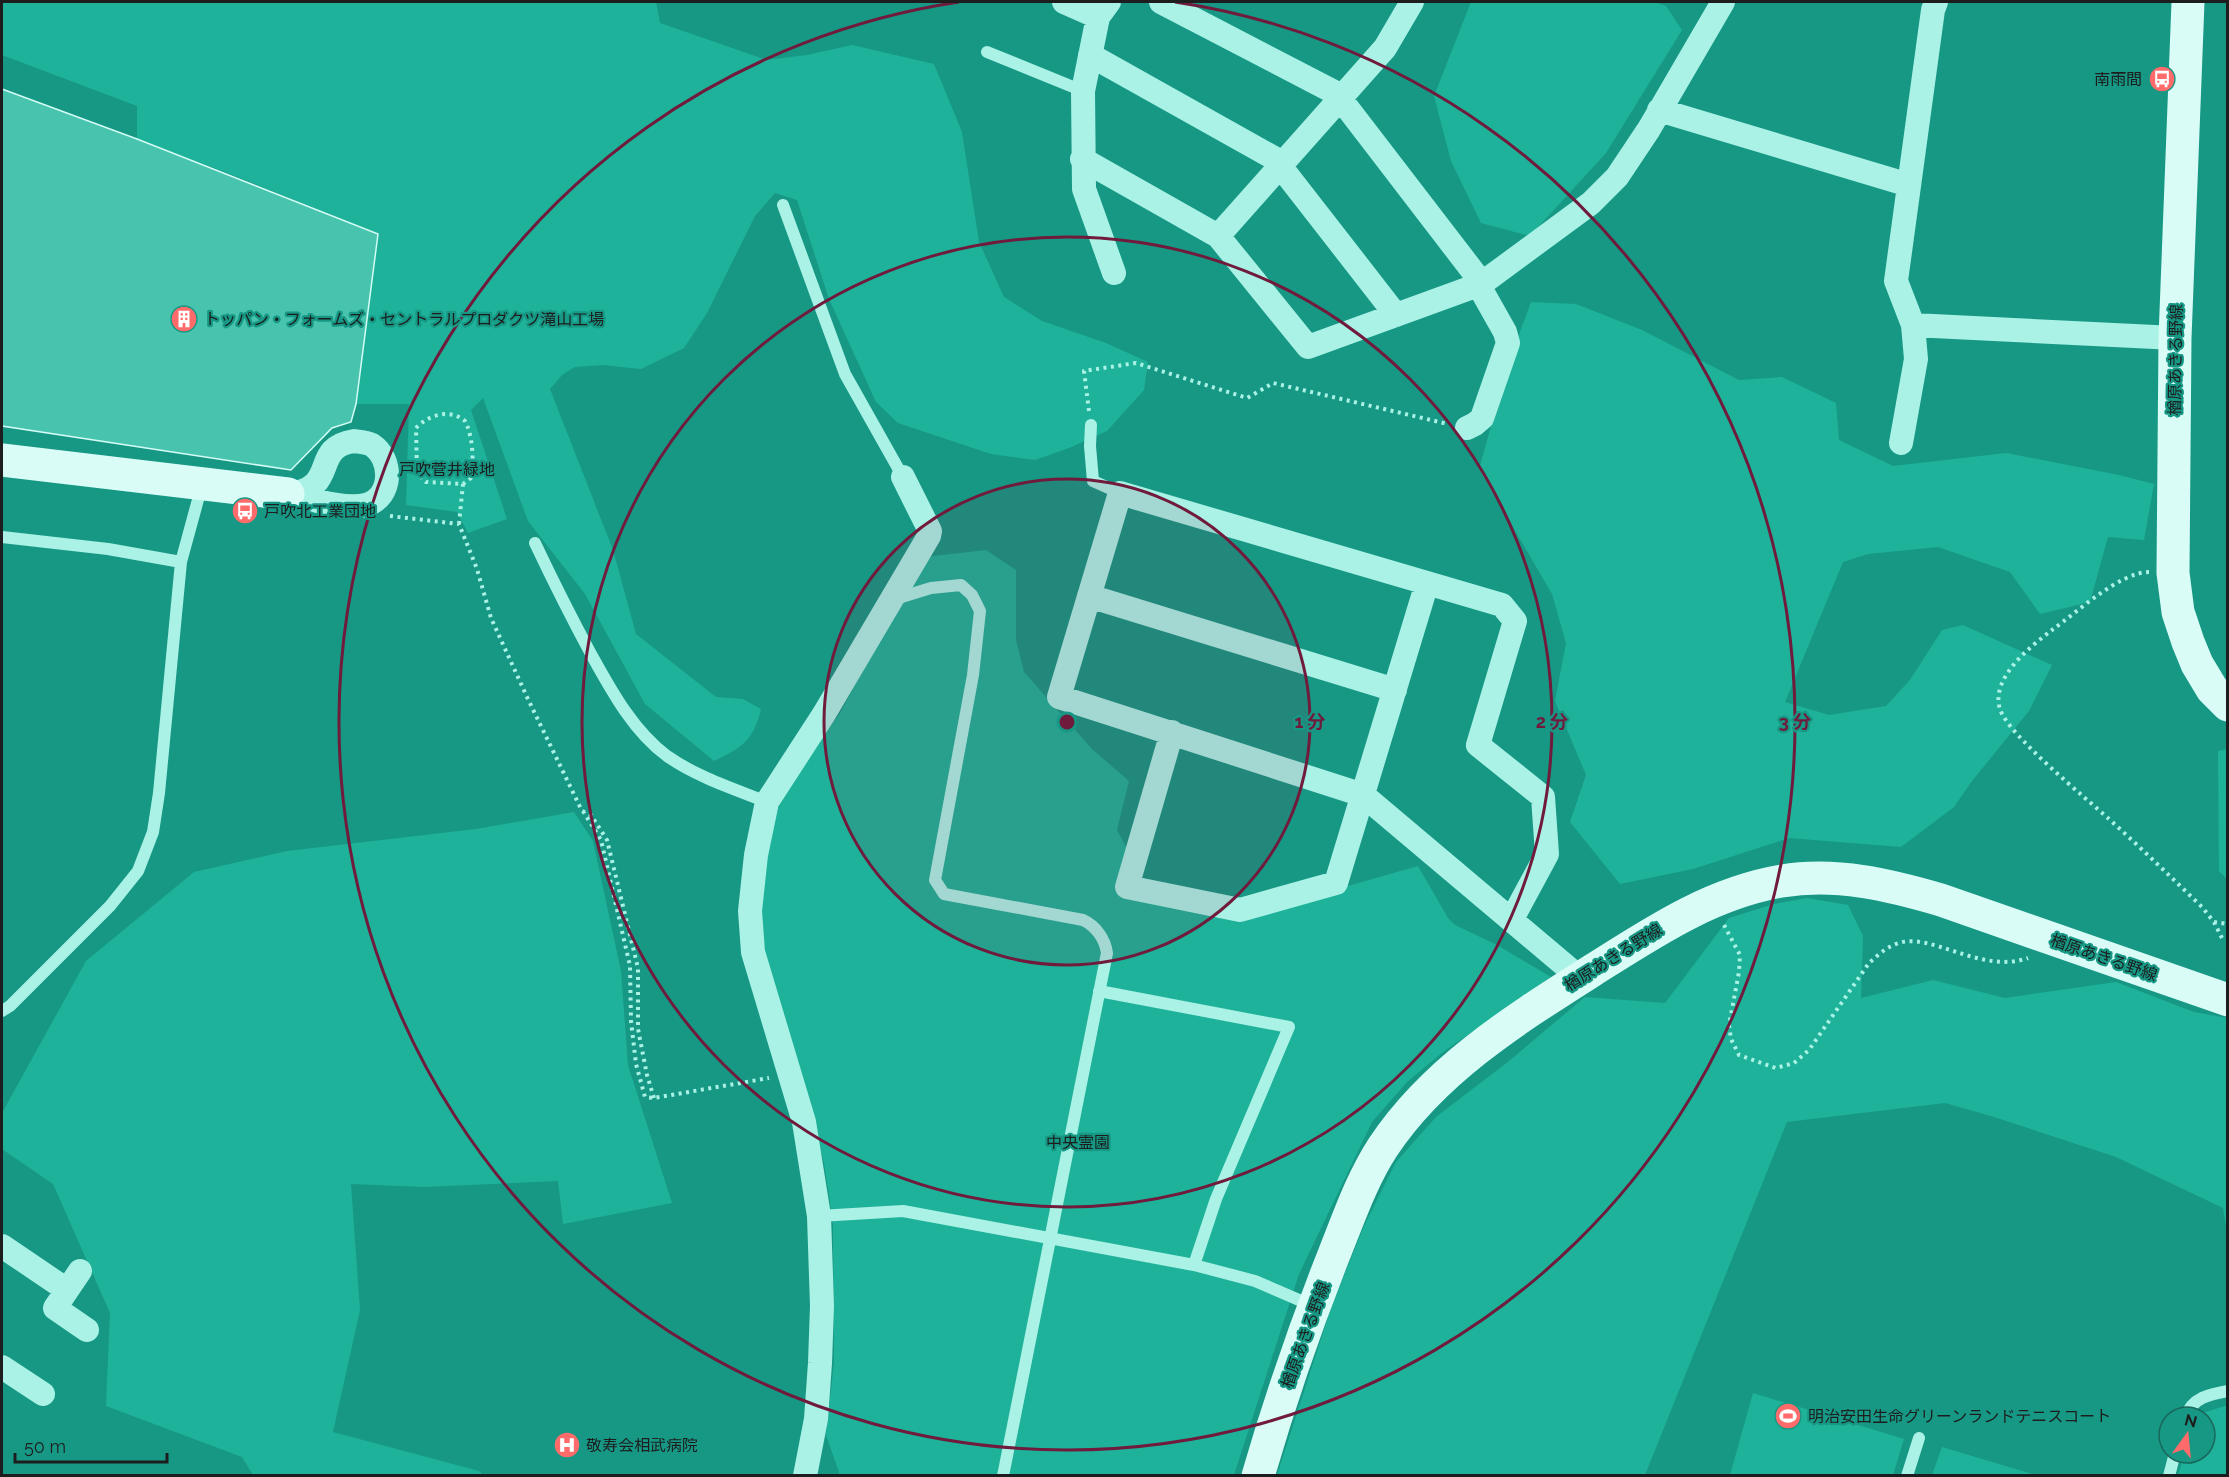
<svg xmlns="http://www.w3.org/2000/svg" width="2229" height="1477" viewBox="0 0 2229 1477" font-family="Raleway,'Noto Sans JP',sans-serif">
  <rect width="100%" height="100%" fill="#179885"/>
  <!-- green -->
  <path fill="#1fb29a" d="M 2,2 L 656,2 L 660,23 L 767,60 L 807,55 L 852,45 L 934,64 L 962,132 L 979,242 L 1004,297 L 1042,321 L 1106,343 L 1148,362 L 1144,390 L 1107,431 L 1069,448 L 1035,460 L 991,454 L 898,423 L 876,402 L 829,299 L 797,200 L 775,193 L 755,216 L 707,313 L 684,348 L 641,369 L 603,365 L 575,367 L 562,375 L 550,389 L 613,550 L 636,634 L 716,697 L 743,699 L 761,709 C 753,741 743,747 714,761 L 645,704 L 585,594 L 528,521 L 483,398 L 471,410 L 507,519 L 468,533 L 457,512 L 406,505 L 409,404 L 356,404 L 378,234 L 243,179 L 137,139 L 137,106 L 2,55 Z
    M 1471,2 L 1655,2 L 1666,6 L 1682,30 L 1606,153 L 1530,236 L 1481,223 L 1451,161 L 1434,96 Z
    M 1531,302 L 1576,304 L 1642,330 L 1739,380 L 1782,377 L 1836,403 L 1839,440 L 1893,466 L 2006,453 L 2119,475 L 2154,484 L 2144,540 L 2108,537 L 2090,602 L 2040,614 L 2010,572 L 1938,547 L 1868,554 L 1843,562 L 1785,702 L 1829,715 L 1886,706 L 1910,680 L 1942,630 L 1963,625 L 2052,665 L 2029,711 L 1972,781 L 1954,807 L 1901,847 L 1789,838 L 1693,869 L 1620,884 L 1570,822 L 1586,775 L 1555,701 L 1566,643 L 1552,594 L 1479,469 L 1510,359 Z
    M 986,550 L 1016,570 L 1016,640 L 1024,672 L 1092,749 L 1129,781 L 1117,830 L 1133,859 L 1122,889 L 1239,917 L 1418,866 L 1448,918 L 1455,925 L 1497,945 L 1551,977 L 1443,1052 L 1407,1082 L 1372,1122 L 1299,1274 L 1234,1475 L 840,1475 L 826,1435 L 834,1362 L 833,1226 L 829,1195 L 824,1163 L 788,1030 L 762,953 L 759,908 L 764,865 L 776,813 L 787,789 L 840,713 L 924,557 Z
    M 2227,749 L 2228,749 L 2227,879 L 2219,871 L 2218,751 Z
    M 574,812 L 593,841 L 621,971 L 628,1065 L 672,1203 L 563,1224 L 558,1181 L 424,1187 L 351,1184 L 360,1310 L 333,1432 L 479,1471 L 483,1475 L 253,1475 L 242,1457 L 106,1406 L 110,1313 L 53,1184 L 2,1149 L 2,1113 L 86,961 L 194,872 L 287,851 L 476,829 Z
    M 1807,898 L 1848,905 L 1863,936 L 1861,998 L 1933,980 L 2005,998 L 2116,982 L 2194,1012 L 2227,1018 L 2227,1232 L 2223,1208 L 2116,1157 L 1994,1117 L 1945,1103 L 1787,1122 L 1645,1475 L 1277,1475 L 1331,1308 L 1364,1226 L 1396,1162 L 1436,1117 L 1509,1061 L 1585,997 L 1665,1003 L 1729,918 L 1774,904 Z
    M 1753,1393 L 1904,1439 L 1893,1475 L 1730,1475 Z
    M 2225,1406 L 2228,1406 L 2227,1475 L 2178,1475 L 2185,1453 L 2205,1453 L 2205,1417 L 2196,1417 L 2196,1415 Z
    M 1942,1447 L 2036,1475 L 1932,1475 Z"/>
  <!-- building -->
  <path fill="#48c3ae" stroke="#d2fcf5" stroke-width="1.5" d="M 2,89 L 137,139 L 378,234 L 356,404 L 351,422 L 332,428 L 291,470 L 2,426 Z"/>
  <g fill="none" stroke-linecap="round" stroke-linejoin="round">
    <!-- path -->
    <path stroke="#aaf2e6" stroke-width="4" stroke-dasharray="3 4.5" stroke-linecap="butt" d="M 1089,411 L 1084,371 L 1136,363 L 1247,398 L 1273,383 L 1448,424
      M 390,516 L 459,524 L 477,569 L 491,618 L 527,697 L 582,811 L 591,815 L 607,840 L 638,968 L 638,1029 L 647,1075 L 654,1098
      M 459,524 L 463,484 L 426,482 L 417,473 L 416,428 C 428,415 450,408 465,421 C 473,436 474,462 471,478 L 463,484
      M 2149,572 C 2120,572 2076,613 2052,630 C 2031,646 1990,678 2000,709 C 2008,735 2086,798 2109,819 C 2141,848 2171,877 2202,907 L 2214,922 L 2222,938
      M 583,811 L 601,840 L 630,966 L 631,1021 L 636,1064 L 645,1097 L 654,1098 L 769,1078
      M 2214,922 L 2228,924
      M 1724,925 L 1740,955 L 1739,972 L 1729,1025 L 1731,1039 L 1739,1055 L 1776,1068 L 1794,1063 L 1809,1050 L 1869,963 C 1877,956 1885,948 1896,944 C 1929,930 1981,975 2028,958"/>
    <!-- lane -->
    <path stroke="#aaf2e6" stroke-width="12" d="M 987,52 L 1083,91
      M 783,205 L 845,374 L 903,477
      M 1091,425 L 1090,446 L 1093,481 L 1120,493
      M 2,537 L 108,549 L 181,562 L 159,793 L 153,832 L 138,871 L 110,906 L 10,1006 L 2,1011
      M 535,543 C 553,581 571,617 591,654 C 611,690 633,731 667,756 C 697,777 734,789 767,802
      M 181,562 L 202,485
      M 895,599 L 931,588 L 961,585 L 972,595 L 980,611 L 973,675 L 935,880 L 944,894 L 1083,920 C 1096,926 1105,939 1107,953 L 1003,1476
      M 1099,991 L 1289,1027 L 1216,1199 L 1194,1265
      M 819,1216 L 903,1211 L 1194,1265 L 1255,1281 L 1313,1306
      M 2186,1417 C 2191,1398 2210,1394 2228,1391
      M 1907,1476 L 1919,1438
      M 2169,1476 L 2175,1453"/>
    <!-- street -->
    <path stroke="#aaf2e6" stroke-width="24" d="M 1064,2 L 1098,17 L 1109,2
      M 1161,2 L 1336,93 L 1478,278 L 1483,293 L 1505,332 L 1508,343 L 1482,418 L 1475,424 L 1467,428
      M 1412,2 L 1385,48 L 1218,236 L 1308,347 L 1481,284 L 1591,203 L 1617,177 L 1649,129 L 1723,2
      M 1098,17 L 1083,91 L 1084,189 L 1114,273
      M 1090,55 L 1274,158 L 1396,315
      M 1659,110 L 1909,185
      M 1082,159 L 1218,236
      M 1913,325 L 2175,338
      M 354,441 C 360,442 366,442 372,445 C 393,459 393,497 366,505 C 345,510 310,499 288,494 C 341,488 309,448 354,441 Z
      M 1901,443 L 1916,359 L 1913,325 L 1896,281 L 1933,10 L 1936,2
      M 1089,596 L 1395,690
      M 1172,732 L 1127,887 L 1240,910 L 1336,883 L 1427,583
      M 1512,919 L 1547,854 L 1543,797 L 1478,745 L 1515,621 L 1502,605 L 1120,493 L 1059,697 L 1363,795 L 1580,978
      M 2,1246 L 67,1290
      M 80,1271 L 55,1308 L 87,1330
      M 2,1367 L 43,1394
      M 805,1476 L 816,1419 L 820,1363 L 822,1306 L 819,1216 L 804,1122 L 753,952 L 750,911 L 756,855 L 767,802 L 824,714 L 929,536 L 930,531 L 903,477"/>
    <!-- secondary -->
    <path stroke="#d9fcf7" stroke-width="33" d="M 2188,2 L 2175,338 L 2173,573 L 2178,612 L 2188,642 L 2197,664 L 2212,689 L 2228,705
      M 2,460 L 288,494
      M 1258,1476 C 1280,1400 1306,1325 1335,1252 C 1349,1217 1362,1179 1383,1147 C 1434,1070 1516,1019 1593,970 C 1653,932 1711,893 1782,881 C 1836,872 1890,885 1941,900 L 2228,1000"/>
  </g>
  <!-- distance rings -->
  <circle cx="1067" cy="722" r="243" fill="#701a3c" fill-opacity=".12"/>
  <g fill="none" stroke="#701a3c" stroke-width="3">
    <circle cx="1067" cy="722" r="243"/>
    <circle cx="1067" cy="722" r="485"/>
    <path d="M1175 2A728 728 0 1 1 959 2"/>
  </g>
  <!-- icons -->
  <defs>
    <symbol id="bus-disc" viewBox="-11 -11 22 22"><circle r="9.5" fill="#ff6b6b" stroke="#179885"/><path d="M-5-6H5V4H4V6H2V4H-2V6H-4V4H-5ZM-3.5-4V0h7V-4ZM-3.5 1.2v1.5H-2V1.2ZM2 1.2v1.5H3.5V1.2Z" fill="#fff"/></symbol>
    <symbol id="building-disc" viewBox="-11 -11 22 22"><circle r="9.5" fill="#ff6b6b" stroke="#179885"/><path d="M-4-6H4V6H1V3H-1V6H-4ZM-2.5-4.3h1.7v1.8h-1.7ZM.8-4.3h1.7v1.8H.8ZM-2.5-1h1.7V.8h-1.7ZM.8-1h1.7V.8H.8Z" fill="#fff"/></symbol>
    <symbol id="stadium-disc" viewBox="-11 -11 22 22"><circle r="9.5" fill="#ff6b6b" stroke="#179885"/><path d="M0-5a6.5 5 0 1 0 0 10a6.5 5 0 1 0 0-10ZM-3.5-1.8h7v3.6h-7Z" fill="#fff"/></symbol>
    <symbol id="hospital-disc" viewBox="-11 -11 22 22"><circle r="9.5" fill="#ff6b6b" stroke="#179885"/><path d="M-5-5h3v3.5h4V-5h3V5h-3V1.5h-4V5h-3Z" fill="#fff"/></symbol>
  </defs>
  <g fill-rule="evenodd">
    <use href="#bus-disc" x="2147" y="64" width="30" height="30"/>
    <use href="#building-disc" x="169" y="304" width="30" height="30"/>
    <use href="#bus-disc" x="230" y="496" width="30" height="30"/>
    <use href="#stadium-disc" x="1773" y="1401" width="30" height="30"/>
    <use href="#hospital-disc" x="552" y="1430" width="30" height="30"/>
  </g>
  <g text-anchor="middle" stroke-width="4.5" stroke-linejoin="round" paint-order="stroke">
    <!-- poi labels -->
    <g font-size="16" fill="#1d1d1d" stroke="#179885" text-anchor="start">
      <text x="2142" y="85" text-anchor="end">南雨間</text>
      <text x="204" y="325">トッパン・フォームズ・セントラルプロダクツ滝山工場</text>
      <text x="264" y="517">戸吹北工業団地</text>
      <text x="1808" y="1422">明治安田生命グリーンランドテニスコート</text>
      <text x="586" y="1451">敬寿会相武病院</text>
    </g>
    <!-- street labels -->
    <g font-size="16" fill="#1d1d1d" stroke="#179885">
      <text transform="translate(2175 360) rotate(-89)" y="6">楢原あきる野線</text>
      <text transform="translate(1613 957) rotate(-32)" y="6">楢原あきる野線</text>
      <text transform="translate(2104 957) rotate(19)" y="6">楢原あきる野線</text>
      <text transform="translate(1305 1335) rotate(-70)" y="6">楢原あきる野線</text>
    </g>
    <!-- park labels -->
    <g font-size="16" fill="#1b1d1c" stroke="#179885">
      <text x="447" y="475">戸吹菅井緑地</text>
      <text x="1078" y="1148">中央霊園</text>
    </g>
  </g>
  <circle cx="1067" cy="722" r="9" fill="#701a3c" stroke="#179885" stroke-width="3"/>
  <g font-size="18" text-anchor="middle" font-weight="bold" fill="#701a3c" stroke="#179885" stroke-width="4.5" stroke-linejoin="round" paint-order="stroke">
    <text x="1310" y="728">1 分</text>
    <text x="1552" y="728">2 分</text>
    <text x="1795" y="728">3 分</text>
  </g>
  <!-- border -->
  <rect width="2229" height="1477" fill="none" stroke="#1d1d1d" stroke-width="6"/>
  <!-- north arrow -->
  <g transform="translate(2187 1435) rotate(15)"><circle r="28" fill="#179885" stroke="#19675b" stroke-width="1.5"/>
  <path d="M0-4.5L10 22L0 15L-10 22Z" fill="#ff6b6b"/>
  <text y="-9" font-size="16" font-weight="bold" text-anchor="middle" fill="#1d1d1d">N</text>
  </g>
  <!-- scale -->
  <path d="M15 1453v9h152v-9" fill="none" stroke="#1d1d1d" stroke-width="3"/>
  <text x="24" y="1453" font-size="18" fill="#1d1d1d" stroke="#179885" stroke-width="4.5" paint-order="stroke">50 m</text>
</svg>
